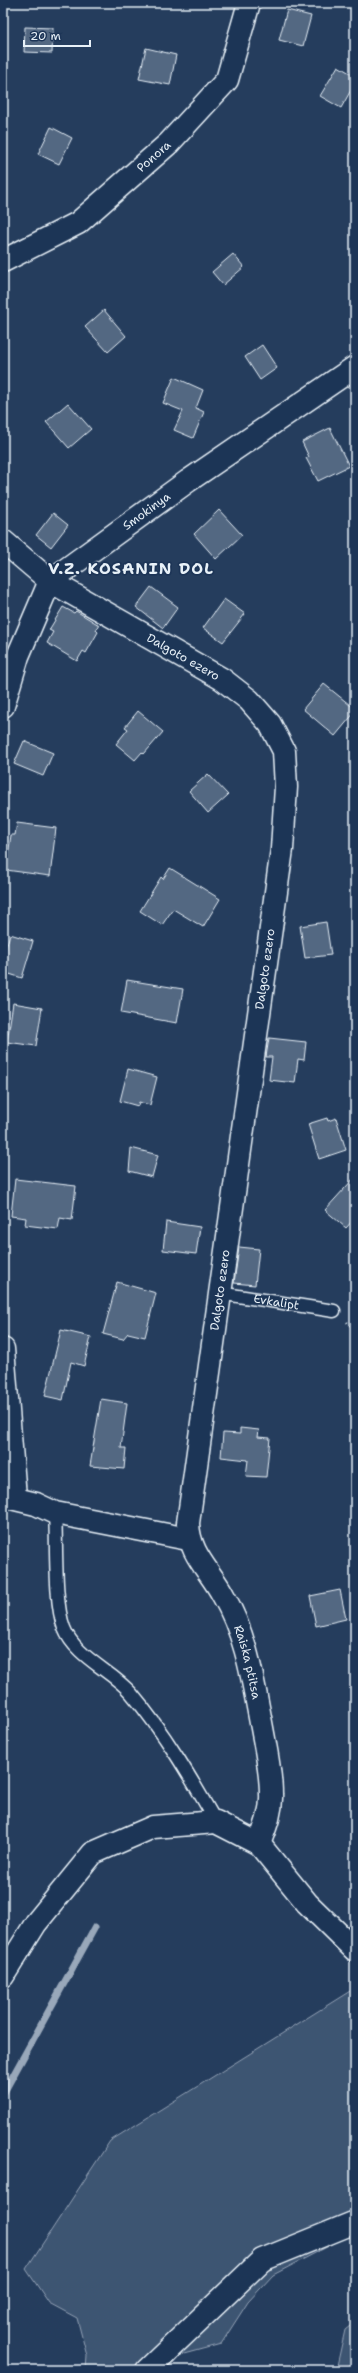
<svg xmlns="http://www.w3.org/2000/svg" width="358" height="2373" viewBox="0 0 358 2373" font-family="'Shantell Sans',sans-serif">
  <rect width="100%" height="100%" fill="#253d5d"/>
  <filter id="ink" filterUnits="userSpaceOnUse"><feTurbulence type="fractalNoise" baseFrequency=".025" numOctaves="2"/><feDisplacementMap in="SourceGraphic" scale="8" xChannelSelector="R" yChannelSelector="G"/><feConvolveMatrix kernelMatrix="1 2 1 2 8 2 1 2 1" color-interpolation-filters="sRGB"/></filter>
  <g filter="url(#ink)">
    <!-- green -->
    <path fill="#3e5472" stroke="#93a2b5" d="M 355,1988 L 355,2238 L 346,2237 L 273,2275 L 248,2302 L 221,2344 L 180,2355 L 167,2370 L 86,2370 L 87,2356 L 77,2318 L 49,2303 L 26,2269 L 110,2141 Z
      M 355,2322 L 355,2370 L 336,2370 L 345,2330 Z"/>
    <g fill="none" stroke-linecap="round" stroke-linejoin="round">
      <!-- stream -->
      <path stroke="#99a8ba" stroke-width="7" d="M 3,2094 L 95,1927"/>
    </g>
    <!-- building -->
    <path fill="#536782" stroke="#e8f1f8" d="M 287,10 L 311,16 L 303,46 L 279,40 Z
      M 25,27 L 53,28 L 52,53 L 24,52 Z
      M 146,48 L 176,55 L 170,85 L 139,79 Z
      M 338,66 L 355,76 L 355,83 L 341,108 L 320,96 Z
      M 51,127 L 72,138 L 59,164 L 38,154 Z
      M 233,254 L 244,267 L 223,285 L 212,272 Z
      M 104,310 L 126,336 L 108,352 L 85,327 Z
      M 262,345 L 277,368 L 260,380 L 245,357 Z
      M 174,377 L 203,390 L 196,408 L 204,412 L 193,438 L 174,430 L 183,411 L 163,403 Z
      M 68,403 L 91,429 L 69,448 L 46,422 Z
      M 330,428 L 349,466 L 318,481 L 306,458 L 309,457 L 302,442 Z
      M 219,510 L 242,535 L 216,559 L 194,534 Z
      M 53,513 L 68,525 L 51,547 L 36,535 Z
      M 151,587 L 178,607 L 163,628 L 136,607 Z
      M 224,599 L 245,614 L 223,642 L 203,628 Z
      M 63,607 L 74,613 L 76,611 L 99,625 L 96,630 L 98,632 L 86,653 L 83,651 L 77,661 L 47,643 L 53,632 L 49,630 Z
      M 324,684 L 355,709 L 355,712 L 335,736 L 303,709 Z
      M 138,711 L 163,732 L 144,754 L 142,752 L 135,760 L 116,744 L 128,729 L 125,727 Z
      M 24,741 L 53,753 L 43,776 L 14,764 Z
      M 208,774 L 228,795 L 208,813 L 189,791 Z
      M 17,823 L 56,828 L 50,876 L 6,870 L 11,835 L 15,835 Z
      M 170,868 L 220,899 L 203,927 L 173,909 L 162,925 L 140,911 L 161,877 L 163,879 Z
      M 326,922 L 331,955 L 305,958 L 300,926 Z
      M 10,934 L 33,941 L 22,978 L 3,972 L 3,958 Z
      M 127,980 L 183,989 L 177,1023 L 121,1013 Z
      M 13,1003 L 42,1008 L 36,1046 L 7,1042 Z
      M 269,1038 L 306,1042 L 304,1060 L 298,1059 L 295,1083 L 269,1080 L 272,1057 L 266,1057 Z
      M 128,1069 L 157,1077 L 150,1105 L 139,1102 L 138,1106 L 120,1101 Z
      M 327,1118 L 328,1121 L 336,1118 L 346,1150 L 319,1159 L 308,1124 Z
      M 131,1148 L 158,1155 L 152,1177 L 129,1171 Z
      M 355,1177 L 355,1218 L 346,1228 L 325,1210 Z
      M 15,1179 L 76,1186 L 72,1220 L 60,1218 L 58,1229 L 25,1225 L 26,1218 L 11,1216 Z
      M 166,1222 L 200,1227 L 196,1254 L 163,1250 Z
      M 239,1247 L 259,1249 L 255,1285 L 234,1283 Z
      M 117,1282 L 156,1293 L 145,1337 L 128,1333 L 123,1339 L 103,1334 Z
      M 61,1330 L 91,1337 L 84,1366 L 71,1362 L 63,1400 L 45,1396 Z
      M 101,1399 L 127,1403 L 121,1448 L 126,1448 L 124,1469 L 90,1466 Z
      M 240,1428 L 259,1430 L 258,1437 L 270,1438 L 266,1477 L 246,1476 L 248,1460 L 221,1457 L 223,1433 L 240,1434 Z
      M 340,1590 L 346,1619 L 316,1626 L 310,1596 Z"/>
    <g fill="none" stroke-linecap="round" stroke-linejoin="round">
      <defs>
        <g id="lane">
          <path id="s1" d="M 219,1293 L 334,1311"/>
          <path d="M 55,1513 C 57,1544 54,1602 64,1628 C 75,1657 111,1670 131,1693 C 164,1732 191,1778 216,1822"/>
        </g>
        <g id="street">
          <path id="s2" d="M 3,261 L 78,223 L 169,143 L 227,80 L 249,3"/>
          <path id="s3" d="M 3,541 L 50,581 L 222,679 L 249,700 L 270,724 L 284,751 L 286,787 L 282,849 L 188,1523 C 189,1554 209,1569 223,1595 C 247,1636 253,1682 262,1728 C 266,1750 271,1772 271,1794 C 272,1812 265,1828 259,1844"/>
          <path id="s4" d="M 3,706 L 18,656 L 50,581 L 188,481 L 355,367"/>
          <path d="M 3,1349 L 15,1497"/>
          <path d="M 3,1496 L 36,1504 L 55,1513 L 188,1539"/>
          <path d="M 3,1976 L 36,1923 L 93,1853 L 153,1827 L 216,1822 L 259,1844 L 307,1903 L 355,1950"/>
          <path d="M 147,2370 L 262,2260 L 353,2223"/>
        </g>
      </defs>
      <!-- lane casing -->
      <use href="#lane" stroke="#e8f1f8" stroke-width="15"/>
      <!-- street casing -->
      <use href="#street" stroke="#e8f1f8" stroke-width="25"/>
      <!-- path -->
      <path stroke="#e8f1f8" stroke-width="2.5" stroke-dasharray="1 3" stroke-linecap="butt" d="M 347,1322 L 355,1331"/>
      <!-- lane -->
      <use href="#lane" stroke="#1d3557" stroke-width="12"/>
      <!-- street -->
      <use href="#street" stroke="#1d3557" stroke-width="22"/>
    </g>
  </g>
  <g text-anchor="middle" stroke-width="3.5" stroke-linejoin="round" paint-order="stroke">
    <!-- street labels -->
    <g font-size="12" fill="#e8f1f8" stroke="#1d3557">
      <text dy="4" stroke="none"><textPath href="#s2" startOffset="185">Ponora</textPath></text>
      <text dy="4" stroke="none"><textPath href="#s4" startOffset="253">Smokinya</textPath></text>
      <text dy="4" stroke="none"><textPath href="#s3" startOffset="215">Dalgoto ezero</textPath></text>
      <text transform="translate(265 969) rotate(-82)" y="4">Dalgoto ezero</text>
      <text transform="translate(220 1290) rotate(-82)" y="4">Dalgoto ezero</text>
      <text dy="4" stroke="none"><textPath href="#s1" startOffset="58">Evkalipt</textPath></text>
      <text dy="4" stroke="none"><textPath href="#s3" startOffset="1288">Raiska ptitsa</textPath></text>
    </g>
    <!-- district labels -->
    <g font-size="16" font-weight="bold" letter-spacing="1" fill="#e8f1f8" stroke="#1d3557">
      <text x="131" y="574">V.Z. KOSANIN DOL</text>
    </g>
  </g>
  <!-- margin -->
  <rect width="358" height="2373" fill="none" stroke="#1d3557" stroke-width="16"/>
  <rect x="8" y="8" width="342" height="2357" fill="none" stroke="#e8f1f8" stroke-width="1.5" filter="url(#ink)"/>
  <!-- scale -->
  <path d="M24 40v6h66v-6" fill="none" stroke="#e8f1f8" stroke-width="2"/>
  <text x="30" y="40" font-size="12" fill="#e8f1f8" stroke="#1d3557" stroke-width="3" paint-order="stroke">20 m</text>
</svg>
